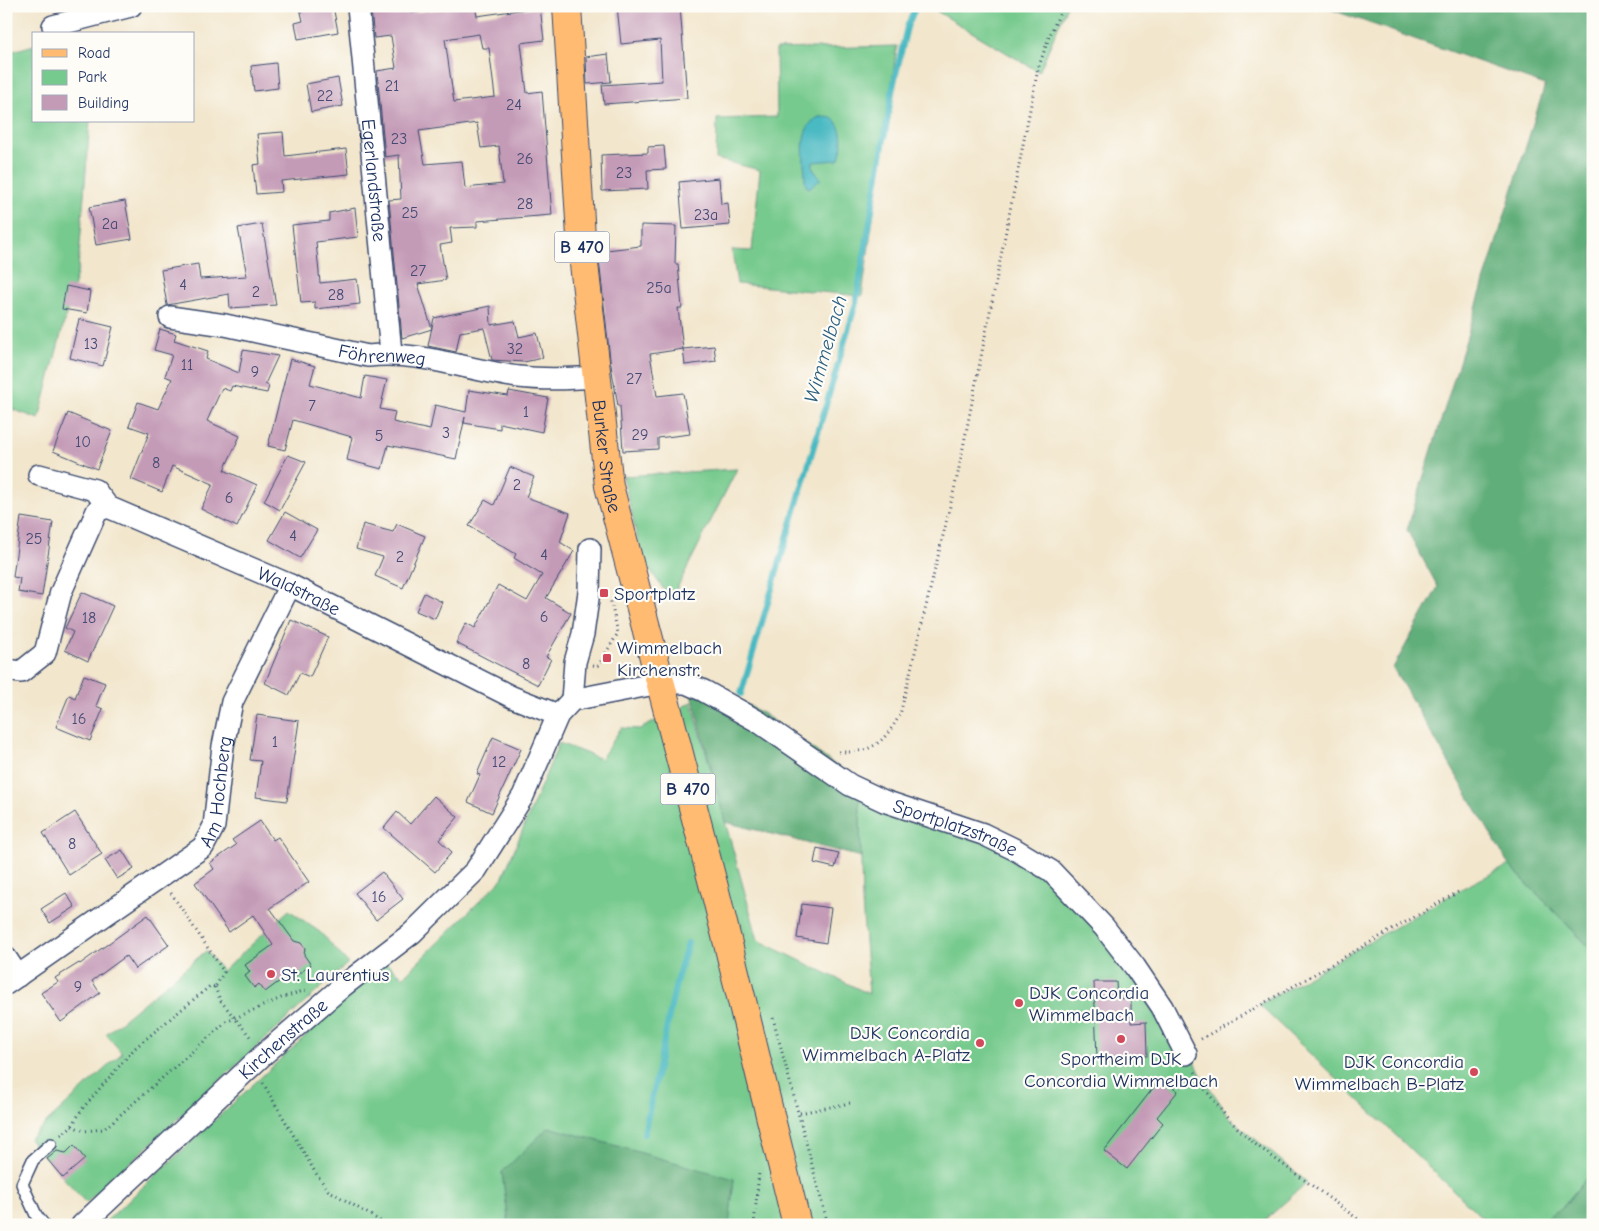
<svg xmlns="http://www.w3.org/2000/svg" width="1599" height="1231" viewBox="0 0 1599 1231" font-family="'Comic Neue',sans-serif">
  <rect width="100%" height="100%" fill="#fdfcf7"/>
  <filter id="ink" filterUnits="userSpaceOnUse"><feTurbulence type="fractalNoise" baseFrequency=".02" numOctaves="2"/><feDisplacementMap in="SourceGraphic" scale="10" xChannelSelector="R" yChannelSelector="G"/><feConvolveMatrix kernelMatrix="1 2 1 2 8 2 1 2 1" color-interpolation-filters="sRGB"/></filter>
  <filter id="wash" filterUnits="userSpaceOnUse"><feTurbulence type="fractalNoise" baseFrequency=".0096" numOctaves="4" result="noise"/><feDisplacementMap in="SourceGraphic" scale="20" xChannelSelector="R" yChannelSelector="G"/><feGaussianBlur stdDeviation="1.12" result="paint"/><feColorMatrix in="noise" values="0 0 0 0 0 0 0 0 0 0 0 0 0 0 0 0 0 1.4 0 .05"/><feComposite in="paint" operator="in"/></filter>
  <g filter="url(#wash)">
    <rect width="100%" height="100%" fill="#f2e6cc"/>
    <!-- green -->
    <path fill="#77ca8e" stroke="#497c76" d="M 928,6 L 1067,6 L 1039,72 Z
      M 34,45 L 34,121 L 90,121 L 78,269 L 39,419 L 6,407 L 6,53 Z
      M 897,46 L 862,296 L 737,284 L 732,250 L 752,251 L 760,170 L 716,159 L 717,119 L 777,117 L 776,49 Z
      M 737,469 L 671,600 L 642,558 L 623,476 Z
      M 692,702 L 758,940 L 869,994 L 862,902 L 859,782 L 1011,837 L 1173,1011 L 1200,1073 L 1230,1118 L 1307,1182 L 1260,1225 L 729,1225 L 734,1179 L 502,1172 L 509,1225 L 102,1225 L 385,962 L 403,977 L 502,879 L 559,743 L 601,759 L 621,728 L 640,729 Z
      M 1509,865 L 1593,951 L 1593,1170 L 1562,1208 L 1534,1225 L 1490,1225 L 1259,1005 L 1463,888 Z
      M 289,910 L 321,933 L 348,963 L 86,1203 L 29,1139 L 122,1053 L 106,1034 L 206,951 L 223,971 Z"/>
    <!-- forest -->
    <path fill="#61ae79" stroke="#3e6e6c" d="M 1321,6 L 1593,6 L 1593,951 L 1509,865 L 1393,668 L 1438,587 L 1407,530 L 1545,85 Z
      M 686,671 L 764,714 L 859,782 L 861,857 L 725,822 Z
      M 549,1127 L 734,1179 L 729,1225 L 509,1225 L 502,1172 Z
      M 1593,1170 L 1593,1225 L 1534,1225 L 1562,1208 Z"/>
    <!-- water -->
    <path fill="#4ab9c2" stroke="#327490" d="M 819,117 C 823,117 828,117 831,118 C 844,124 844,149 838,160 L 813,162 L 813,169 L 821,179 L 809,188 L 806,186 L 805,179 C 805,159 796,128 819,117 Z"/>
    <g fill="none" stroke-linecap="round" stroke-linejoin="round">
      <!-- stream -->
      <path stroke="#4ab9c2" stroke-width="6" d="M 741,694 L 856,303 L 893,87 L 907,27 L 916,6
        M 644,1134 L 677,979 L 688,943"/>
    </g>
    <g id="blocks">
      <!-- building -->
      <path fill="#c49bb7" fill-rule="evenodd" d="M 309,6 L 333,6 L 338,32 L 298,39 L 295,23 L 303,21 L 300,8 Z
        M 392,6 L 410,6 L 411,13 L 450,8 L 450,6 L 475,6 L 477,16 L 540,7 L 544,40 L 521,43 L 527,93 L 542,91 L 552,215 L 477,221 L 477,227 L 450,228 L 452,243 L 440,245 L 446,280 L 418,284 L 432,329 L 402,338 L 389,200 L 401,199 L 399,155 L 385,157 L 377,71 L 396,68 L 391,36 L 374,38 L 371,10 ZM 479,34 L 482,48 L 489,48 L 495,97 L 454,102 L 445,39 ZM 477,123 L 481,148 L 499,146 L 503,184 L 465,188 L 462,161 L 425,164 L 419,131 Z
        M 617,6 L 680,6 L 687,98 L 604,104 L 602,85 L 662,81 L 660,40 L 621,44 Z
        M 608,54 L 611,82 L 587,84 L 586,57 Z
        M 276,63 L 278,88 L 254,91 L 251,66 Z
        M 338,78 L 343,106 L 311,112 L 306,84 Z
        M 283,132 L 285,156 L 346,149 L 349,174 L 281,181 L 282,192 L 256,194 L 253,165 L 260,164 L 257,134 Z
        M 664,146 L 666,169 L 647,170 L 648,189 L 602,191 L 601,155 L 648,153 L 648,147 Z
        M 719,178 L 721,204 L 728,203 L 730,225 L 683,229 L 679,182 Z
        M 125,201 L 132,239 L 96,245 L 89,207 Z
        M 355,208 L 358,237 L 316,242 L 320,283 L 357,279 L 360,304 L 315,309 L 315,302 L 301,303 L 292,225 L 329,221 L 329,213 Z
        M 262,224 L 276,305 L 230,308 L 229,294 L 167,305 L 161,270 L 198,264 L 200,279 L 247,276 L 238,228 Z
        M 641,225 L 676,226 L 675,264 L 678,264 L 682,308 L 678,308 L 683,349 L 650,354 L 657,396 L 683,393 L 690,434 L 658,438 L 658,449 L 623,451 L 620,406 L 618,406 L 610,359 L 598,251 L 641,246 Z
        M 66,286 L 90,291 L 87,313 L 62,309 Z
        M 490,306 L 491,325 L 515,321 L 519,337 L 537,333 L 543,358 L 524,362 L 492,360 L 484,328 L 460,332 L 456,352 L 428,346 L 434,318 Z
        M 79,319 L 113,327 L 103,366 L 70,358 Z
        M 160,329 L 176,334 L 174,340 L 208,351 L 206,359 L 239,373 L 243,350 L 278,356 L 265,384 L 269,386 L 267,393 L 232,386 L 230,391 L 222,388 L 207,421 L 240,436 L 224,470 L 257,485 L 237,527 L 201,509 L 213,484 L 172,466 L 162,492 L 131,479 L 149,433 L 129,426 L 138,402 L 158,409 L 172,379 L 165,376 L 172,355 L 154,350 Z
        M 714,346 L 716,361 L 685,365 L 683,349 Z
        M 290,359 L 315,366 L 310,384 L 361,398 L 365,376 L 387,380 L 380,409 L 395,412 L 393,422 L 430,430 L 435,405 L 466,412 L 469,390 L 508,396 L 509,391 L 548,398 L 542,432 L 500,423 L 500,429 L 464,423 L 465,417 L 456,459 L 388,445 L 382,469 L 347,460 L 352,437 L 293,420 L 285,450 L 268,446 Z
        M 68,413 L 112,431 L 97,469 L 53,451 Z
        M 288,455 L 306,462 L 280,510 L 264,501 Z
        M 510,467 L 534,477 L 526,497 L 570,513 L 560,542 L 574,551 L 546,598 L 571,613 L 546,657 L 551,659 L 538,685 L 456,643 L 466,623 L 475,628 L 498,585 L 527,601 L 542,575 L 514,558 L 516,554 L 469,526 L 485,500 L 494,505 Z
        M 285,512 L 317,530 L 300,558 L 269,540 Z
        M 21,517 L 53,522 L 42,596 L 18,592 L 20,578 L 13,577 Z
        M 363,524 L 393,532 L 397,524 L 425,536 L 403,588 L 375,576 L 383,557 L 356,549 Z
        M 82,592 L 113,606 L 88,661 L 65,650 L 73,632 L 65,628 Z
        M 424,593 L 442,602 L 435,619 L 416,611 Z
        M 291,620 L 328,637 L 310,677 L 300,673 L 289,695 L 265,683 Z
        M 84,675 L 105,683 L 96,706 L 103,709 L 90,741 L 56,727 L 69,695 L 75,698 Z
        M 257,715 L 299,721 L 287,801 L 256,797 L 261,761 L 250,760 Z
        M 493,737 L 521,749 L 492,813 L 468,802 L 480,775 L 477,774 Z
        M 434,796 L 458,817 L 439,840 L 452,852 L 435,872 L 384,828 L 397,812 L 410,824 Z
        M 75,812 L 102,854 L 69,875 L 43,833 Z
        M 260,821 L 273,840 L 278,837 L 309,882 L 270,908 L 294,941 L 301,943 L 305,948 L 304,955 L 311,965 L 295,976 L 292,972 L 265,992 L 259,984 L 254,988 L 245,976 L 250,972 L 245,965 L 273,945 L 253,915 L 229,932 L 195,883 L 214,869 L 210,863 L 236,845 L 232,840 Z
        M 817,848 L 839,853 L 835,868 L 814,863 Z
        M 122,850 L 134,869 L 117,879 L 105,860 Z
        M 382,872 L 403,899 L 376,920 L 355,893 Z
        M 66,893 L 75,907 L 50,923 L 41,909 Z
        M 802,904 L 831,908 L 826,943 L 797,938 Z
        M 148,915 L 169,945 L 135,969 L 126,956 L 92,981 L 100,993 L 61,1022 L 41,993 L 58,982 L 55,978 L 79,963 L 80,964 Z
        M 1094,982 L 1116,982 L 1117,999 L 1131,998 L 1131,1023 L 1146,1022 L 1147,1056 L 1097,1058 Z
        M 1161,1078 L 1178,1091 L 1157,1117 L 1163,1123 L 1127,1169 L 1104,1151 Z
        M 74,1145 L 85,1159 L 63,1178 L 47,1159 L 57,1151 L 66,1153 Z"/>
    </g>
  </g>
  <g filter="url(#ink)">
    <use href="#blocks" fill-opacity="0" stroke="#3b4a6e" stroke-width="1"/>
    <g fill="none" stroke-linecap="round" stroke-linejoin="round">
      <defs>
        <path id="lane" d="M 44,1225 L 36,1215 L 22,1184 L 33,1160 L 51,1144"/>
        <g id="street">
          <path id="s1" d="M 358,6 L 391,353"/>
          <path d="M 53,26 L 131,6"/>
          <path id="s2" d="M 170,317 L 225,325 L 368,356 C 419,350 469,371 519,377 C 545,380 569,379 595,377"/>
          <path id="s3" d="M 39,475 L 95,490 L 108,507 L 290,585 L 512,697 L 558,715"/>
          <path d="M 6,670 L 21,672 L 45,653 L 61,592 L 97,511 L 108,507"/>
          <path d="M 572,700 L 575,662 L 583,634 L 589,592 L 590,549"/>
          <path d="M 6,958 L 18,976"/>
          <path id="s4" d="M 6,984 L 203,847 L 214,826 L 223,746 L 232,702 L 290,585"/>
          <path id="s5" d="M 82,1225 L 264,1054 L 343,986 L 412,933 L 476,870 L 523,796 L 558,715 L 572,700 L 660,683 L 686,683 L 704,691 L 759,722 L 850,785 L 884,801 L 983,834 L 1016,850 L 1051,871 L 1104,927 L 1135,967 L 1162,1007 L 1186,1054"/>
        </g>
        <g id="primary">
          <path id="s6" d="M 567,6 L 581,237 L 609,486 L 716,895 L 797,1225"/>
        </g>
      </defs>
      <!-- lane casing -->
      <use href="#lane" stroke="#3b4a6e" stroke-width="14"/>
      <!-- street casing -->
      <use href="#street" stroke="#3b4a6e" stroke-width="24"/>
      <!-- primary casing -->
      <use href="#primary" stroke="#3b4a6e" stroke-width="30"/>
      <!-- path -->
      <path stroke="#3b4a6e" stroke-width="3" stroke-dasharray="1 4" stroke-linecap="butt" d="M 593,665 L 598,666 L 618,633 L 610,598
        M 839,752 C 873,753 883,743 900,715 L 958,473 L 1038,69 L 1049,37 L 1063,6
        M 171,893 L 224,972 L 215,987
        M 215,987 L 220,1000 L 252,1039
        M 773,1018 L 828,1225
        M 1201,1039 L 1460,891
        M 1195,1072 L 1205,1089 L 1228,1119 L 1255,1144 L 1366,1225
        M 263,1083 L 315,1172 L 328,1190 L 387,1225
        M 800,1113 L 850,1103
        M 72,1126 L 84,1131 L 104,1129 L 226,1022 L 281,998 L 306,990
        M 61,1135 L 72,1126 L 82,1109 L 135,1048 L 210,986 L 215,987
        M 754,1225 L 759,1172"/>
      <!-- lane -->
      <use href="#lane" stroke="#fff" stroke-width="11"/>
      <!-- street -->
      <use href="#street" stroke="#fff" stroke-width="21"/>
      <!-- primary -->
      <use href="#primary" stroke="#ffbb71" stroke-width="28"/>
    </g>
  </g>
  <!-- markers -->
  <g fill="#d1495b" stroke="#fdfcf7" stroke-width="2">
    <rect x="599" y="588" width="10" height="10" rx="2.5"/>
    <rect x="602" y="653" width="10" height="10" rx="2.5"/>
    <circle cx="271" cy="974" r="5"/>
    <circle cx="1019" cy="1003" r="5"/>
    <circle cx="1121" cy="1039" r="5"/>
    <circle cx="980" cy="1043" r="5"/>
    <circle cx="1474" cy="1072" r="5"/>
  </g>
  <g text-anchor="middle" stroke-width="4.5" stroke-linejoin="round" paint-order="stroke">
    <!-- number labels -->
    <g font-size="16" fill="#454a74">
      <text x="392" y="91">21</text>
      <text x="325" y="101">22</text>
      <text x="514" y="110">24</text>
      <text x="399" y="144">23</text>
      <text x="525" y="164">26</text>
      <text x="624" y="178">23</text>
      <text x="525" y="209">28</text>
      <text x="410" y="218">25</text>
      <text x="706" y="220">23a</text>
      <text x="110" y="229">2a</text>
      <text x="418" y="276">27</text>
      <text x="183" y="290">4</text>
      <text x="659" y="293">25a</text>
      <text x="256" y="297">2</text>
      <text x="336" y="300">28</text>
      <text x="91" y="349">13</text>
      <text x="515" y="354">32</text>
      <text x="187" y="370">11</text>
      <text x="255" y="377">9</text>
      <text x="634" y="384">27</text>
      <text x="312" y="411">7</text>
      <text x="526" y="417">1</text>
      <text x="446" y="438">3</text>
      <text x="640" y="440">29</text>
      <text x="379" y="441">5</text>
      <text x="83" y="447">10</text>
      <text x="156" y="468">8</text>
      <text x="517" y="490">2</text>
      <text x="229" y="503">6</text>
      <text x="293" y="541">4</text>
      <text x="34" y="544">25</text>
      <text x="544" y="560">4</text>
      <text x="400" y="562">2</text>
      <text x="544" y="622">6</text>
      <text x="89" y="623">18</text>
      <text x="526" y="669">8</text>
      <text x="79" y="724">16</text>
      <text x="275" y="747">1</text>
      <text x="499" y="767">12</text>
      <text x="72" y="849">8</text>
      <text x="379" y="902">16</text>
      <text x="78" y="992">9</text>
    </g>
    <!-- shield labels -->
    <g fill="#fdfcf7" stroke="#5f6c8c" stroke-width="1">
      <rect x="554.5" y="231.5" width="55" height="31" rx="4"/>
      <rect x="660.5" y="773.5" width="55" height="31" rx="4"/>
    </g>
    <g font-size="18" font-weight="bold" fill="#1b2f5e">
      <text x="582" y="253">B 470</text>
      <text x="688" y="795">B 470</text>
    </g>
    <!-- street labels -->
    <g font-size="19" fill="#1b2f5e" stroke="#fdfcf7">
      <text dy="7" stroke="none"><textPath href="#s1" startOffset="175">Egerlandstraße</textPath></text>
      <text dy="7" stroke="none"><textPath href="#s2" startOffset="216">Föhrenweg</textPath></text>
      <text dy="7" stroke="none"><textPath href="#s6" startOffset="452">Burker Straße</textPath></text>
      <text dy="7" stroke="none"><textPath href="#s3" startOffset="288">Waldstraße</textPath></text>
      <text dy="7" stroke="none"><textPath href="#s4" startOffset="298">Am Hochberg</textPath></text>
      <text dy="7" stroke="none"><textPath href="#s5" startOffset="1150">Sportplatzstraße</textPath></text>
      <text dy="7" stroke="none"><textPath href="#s5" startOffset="274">Kirchenstraße</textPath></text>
    </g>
    <!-- poi labels -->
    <g font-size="19" fill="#1b2f5e" stroke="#fdfcf7" text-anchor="start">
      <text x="614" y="600">Sportplatz</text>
      <text x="617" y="654">Wimmelbach<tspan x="617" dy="22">Kirchenstr.</tspan></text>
      <text x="281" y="981">St. Laurentius</text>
      <text x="1029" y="999">DJK Concordia<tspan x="1029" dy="22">Wimmelbach</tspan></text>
      <text x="970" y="1039" text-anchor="end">DJK Concordia<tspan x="970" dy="22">Wimmelbach A-Platz</tspan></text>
      <text x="1121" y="1065" text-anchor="middle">Sportheim DJK<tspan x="1121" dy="22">Concordia Wimmelbach</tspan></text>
      <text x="1464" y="1068" text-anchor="end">DJK Concordia<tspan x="1464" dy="22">Wimmelbach B-Platz</tspan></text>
    </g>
    <!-- water labels -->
    <g font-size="20" font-style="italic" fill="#2b5f81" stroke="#fdfcf7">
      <text transform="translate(825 349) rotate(-74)" y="7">Wimmelbach</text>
    </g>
  </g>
  <!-- margin -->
  <rect width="1599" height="1231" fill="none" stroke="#fdfcf7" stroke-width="25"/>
  <!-- legend -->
  <rect x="32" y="32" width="162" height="90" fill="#fdfcf7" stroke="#a3aaba"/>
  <rect x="42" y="49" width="25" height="8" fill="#ffbb71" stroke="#a3aaba"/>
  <text x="78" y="58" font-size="15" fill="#1b2f5e">Road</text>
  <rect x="42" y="70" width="25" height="15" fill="#77ca8e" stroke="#a3aaba"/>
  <text x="78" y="82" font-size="15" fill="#1b2f5e">Park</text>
  <rect x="42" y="95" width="25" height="15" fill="#c49bb7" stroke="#a3aaba"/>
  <text x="78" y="108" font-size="15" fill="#1b2f5e">Building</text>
</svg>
